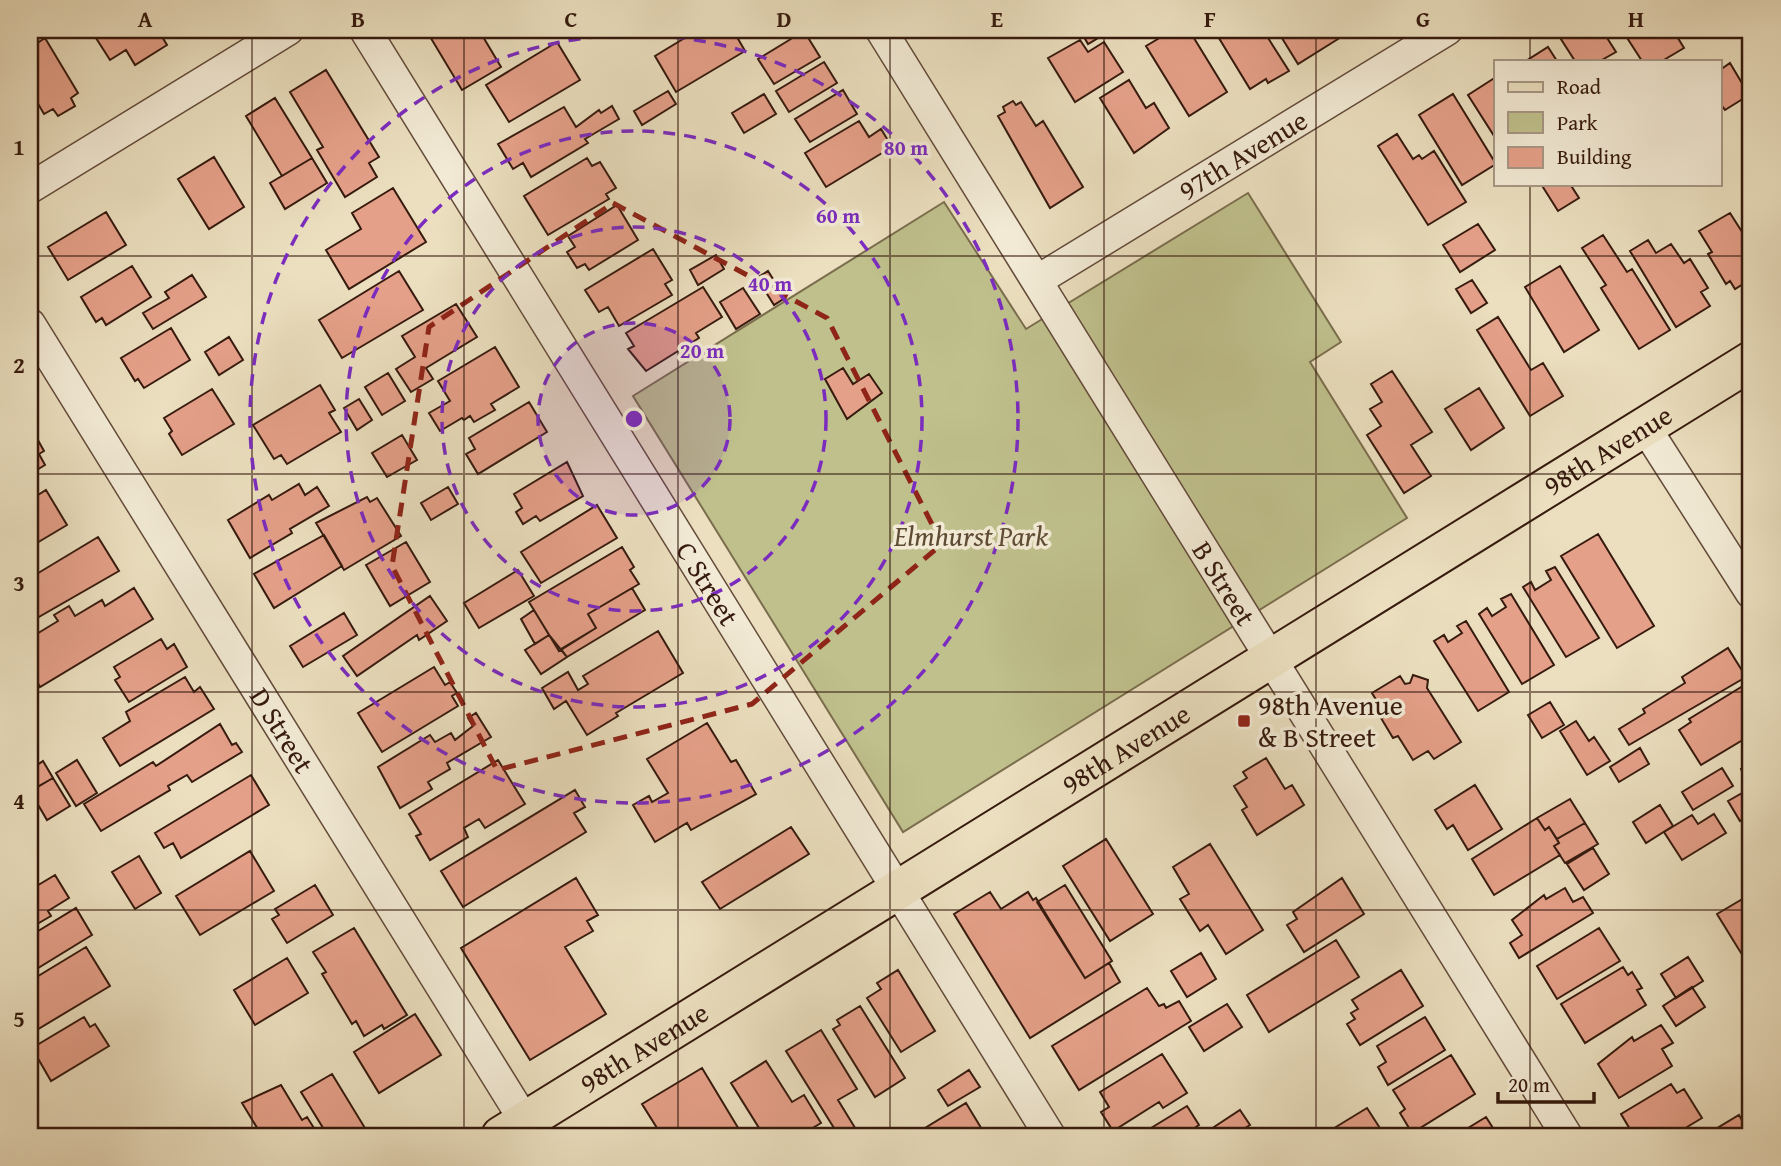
<svg xmlns="http://www.w3.org/2000/svg" width="1781" height="1166" viewBox="0 0 1781 1166" font-family="'Gentium Book Plus',serif">
  <rect width="100%" height="100%" fill="#ebdfbf"/>
  <filter id="stains"><feTurbulence type="fractalNoise" baseFrequency=".00286" numOctaves="4"/><feColorMatrix values="0 0 0 0 .2 0 0 0 0 .09 0 0 0 0 .02 0 0 0 .5 -.17"/></filter>
  <radialGradient id="worn" r=".72"><stop offset=".6" stop-color="#630" stop-opacity="0"/><stop offset="1" stop-color="#630" stop-opacity=".3"/></radialGradient>
  <!-- green -->
  <path fill="#bfc08c" stroke="#7a6d4d" stroke-width="2" d="M 1248,193 L 1341,342 L 1310,362 L 1407,518 L 903,832 L 633,396 L 944,202 L 1026,329 Z"/>
  <!-- building -->
  <path fill="#e5a089" stroke="#361a0e" stroke-width="2" d="M 109,30 L 158,30 L 167,45 L 135,65 L 126,50 L 110,60 L 96,38 Z
    M 426,30 L 479,30 L 501,67 L 462,90 Z
    M 698,30 L 733,30 L 745,51 L 676,92 L 655,56 Z
    M 1080,30 L 1106,30 L 1108,32 L 1088,44 Z
    M 1173,30 L 1189,30 L 1227,92 L 1189,116 L 1146,46 Z
    M 1214,30 L 1263,30 L 1289,71 L 1268,83 L 1266,79 L 1250,89 Z
    M 1277,30 L 1332,30 L 1338,39 L 1298,64 Z
    M 1570,30 L 1602,30 L 1616,52 L 1600,61 L 1575,61 L 1559,36 Z
    M 1622,30 L 1673,30 L 1684,48 L 1662,61 L 1642,61 Z
    M 804,31 L 820,57 L 774,84 L 758,59 Z
    M 45,38 L 78,93 L 71,98 L 75,106 L 58,116 L 53,109 L 44,114 L 30,90 L 30,48 Z
    M 1080,40 L 1088,52 L 1104,42 L 1123,72 L 1075,102 L 1048,58 Z
    M 557,42 L 580,80 L 509,122 L 486,85 Z
    M 1548,47 L 1557,61 L 1526,61 Z
    M 824,62 L 837,83 L 789,112 L 776,91 Z
    M 1730,63 L 1749,95 L 1725,110 L 1720,103 L 1720,70 Z
    M 326,70 L 379,157 L 369,163 L 377,177 L 345,197 L 317,150 L 323,147 L 290,92 Z
    M 1496,77 L 1496,139 L 1468,95 Z
    M 1129,80 L 1146,108 L 1154,103 L 1169,128 L 1134,153 L 1100,98 Z
    M 843,90 L 857,114 L 810,142 L 795,119 Z
    M 668,91 L 676,104 L 642,125 L 634,111 Z
    M 764,94 L 776,114 L 744,133 L 732,113 Z
    M 1453,94 L 1496,164 L 1462,185 L 1419,115 Z
    M 275,98 L 312,158 L 282,176 L 246,116 Z
    M 1013,101 L 1016,105 L 1021,102 L 1036,126 L 1043,121 L 1083,187 L 1050,208 L 998,116 L 1005,112 L 1003,107 Z
    M 612,106 L 619,119 L 585,139 L 588,143 L 531,177 L 523,163 L 513,169 L 498,144 L 564,107 L 576,127 L 599,110 L 601,113 Z
    M 859,121 L 869,137 L 881,129 L 892,147 L 826,187 L 805,153 Z
    M 1397,134 L 1413,159 L 1419,155 L 1422,159 L 1434,151 L 1466,202 L 1428,225 L 1378,146 Z
    M 214,157 L 244,207 L 209,229 L 178,179 Z
    M 312,158 L 327,183 L 285,209 L 270,183 Z
    M 587,158 L 592,166 L 600,162 L 616,188 L 606,194 L 609,199 L 548,235 L 524,196 Z
    M 1541,184 L 1570,184 L 1579,198 L 1558,211 Z
    M 393,188 L 426,242 L 349,289 L 326,250 L 361,229 L 352,213 Z
    M 617,205 L 638,240 L 589,270 L 585,264 L 577,268 L 567,252 L 575,247 L 568,236 Z
    M 106,212 L 126,245 L 68,280 L 48,247 Z
    M 1730,213 L 1744,235 L 1751,234 L 1751,279 L 1735,289 L 1730,281 L 1726,284 L 1708,254 L 1712,252 L 1699,231 Z
    M 1478,224 L 1495,250 L 1460,272 L 1443,245 Z
    M 1603,235 L 1627,272 L 1632,269 L 1670,330 L 1639,349 L 1601,288 L 1606,285 L 1582,248 Z
    M 1648,240 L 1656,253 L 1671,244 L 1684,263 L 1690,259 L 1708,288 L 1701,292 L 1710,306 L 1676,327 L 1630,251 Z
    M 653,249 L 672,280 L 665,284 L 672,295 L 619,326 L 608,307 L 599,312 L 585,290 Z
    M 716,255 L 724,269 L 698,285 L 690,270 Z
    M 132,266 L 151,297 L 106,325 L 102,318 L 96,322 L 81,297 Z
    M 1560,266 L 1599,330 L 1564,352 L 1525,287 Z
    M 399,271 L 423,310 L 342,358 L 319,320 Z
    M 768,271 L 785,298 L 774,305 L 757,278 Z
    M 192,275 L 206,297 L 153,329 L 143,313 L 169,298 L 165,292 Z
    M 1472,280 L 1487,303 L 1471,313 L 1456,289 Z
    M 703,287 L 722,317 L 696,333 L 699,338 L 646,371 L 628,349 L 634,346 L 626,333 Z
    M 743,288 L 760,314 L 736,329 L 720,302 Z
    M 456,304 L 477,337 L 426,368 L 433,379 L 411,392 L 396,369 L 415,357 L 402,336 Z
    M 1498,317 L 1531,370 L 1543,363 L 1563,396 L 1530,416 L 1477,330 Z
    M 171,328 L 190,360 L 144,388 L 138,379 L 135,381 L 121,358 Z
    M 229,337 L 243,360 L 219,375 L 205,352 Z
    M 495,347 L 519,387 L 491,404 L 495,410 L 474,422 L 470,416 L 464,420 L 462,418 L 440,431 L 429,413 L 450,401 L 438,381 Z
    M 843,368 L 853,384 L 869,374 L 882,393 L 847,419 L 825,379 Z
    M 1392,371 L 1432,432 L 1411,445 L 1431,476 L 1404,493 L 1367,435 L 1381,426 L 1370,409 L 1382,402 L 1371,384 Z
    M 388,373 L 405,401 L 382,415 L 365,387 Z
    M 320,385 L 335,410 L 329,413 L 341,432 L 287,464 L 281,455 L 274,459 L 253,425 Z
    M 1479,388 L 1504,428 L 1471,450 L 1445,409 Z
    M 212,389 L 234,424 L 182,455 L 169,434 L 172,431 L 164,418 Z
    M 359,399 L 372,420 L 357,430 L 344,408 Z
    M 529,402 L 547,432 L 478,474 L 466,454 L 475,449 L 469,438 Z
    M 30,426 L 44,451 L 39,454 L 45,465 L 30,474 Z
    M 402,435 L 417,460 L 387,477 L 372,453 Z
    M 567,462 L 583,496 L 540,521 L 536,516 L 523,524 L 516,512 L 522,508 L 514,494 Z
    M 299,484 L 305,495 L 317,487 L 329,506 L 290,529 L 292,533 L 250,558 L 228,520 L 269,495 L 272,500 Z
    M 448,487 L 458,504 L 431,520 L 421,503 Z
    M 46,490 L 67,525 L 30,547 L 30,500 Z
    M 367,497 L 370,502 L 377,498 L 401,536 L 344,570 L 316,523 Z
    M 597,505 L 617,538 L 541,583 L 521,552 Z
    M 1598,534 L 1654,626 L 1617,648 L 1561,556 Z
    M 324,535 L 342,566 L 274,608 L 254,574 Z
    M 98,537 L 119,571 L 30,622 L 30,578 Z
    M 406,542 L 430,582 L 390,606 L 366,565 Z
    M 622,547 L 634,567 L 630,570 L 639,584 L 588,614 L 596,628 L 559,651 L 529,602 Z
    M 1555,567 L 1599,638 L 1566,657 L 1523,587 L 1531,582 L 1535,590 L 1551,580 L 1546,571 Z
    M 518,570 L 534,596 L 479,628 L 464,603 Z
    M 134,588 L 153,619 L 40,687 L 30,669 L 30,638 L 58,621 L 54,615 L 69,606 L 75,616 L 102,600 L 105,606 Z
    M 632,588 L 645,610 L 567,657 L 561,649 L 596,628 L 588,614 Z
    M 1511,594 L 1554,665 L 1522,684 L 1479,614 L 1487,608 L 1492,616 L 1506,607 L 1501,599 Z
    M 430,596 L 447,621 L 419,640 L 417,635 L 357,676 L 343,656 Z
    M 534,610 L 549,635 L 535,644 L 521,619 Z
    M 344,613 L 357,635 L 303,667 L 290,646 Z
    M 1466,621 L 1509,692 L 1478,711 L 1434,641 L 1444,635 L 1448,642 L 1462,633 L 1457,626 Z
    M 658,631 L 683,673 L 616,713 L 618,716 L 587,735 L 566,701 L 554,709 L 542,688 L 568,672 L 578,690 L 588,684 L 583,676 Z
    M 549,635 L 567,657 L 541,674 L 525,650 Z
    M 161,639 L 167,649 L 174,644 L 187,667 L 129,702 L 115,680 L 120,677 L 114,667 Z
    M 1728,648 L 1746,677 L 1629,745 L 1619,729 L 1645,713 L 1643,709 L 1685,683 L 1682,677 Z
    M 434,667 L 445,685 L 450,682 L 457,693 L 452,696 L 458,706 L 382,752 L 358,713 Z
    M 1413,675 L 1428,680 L 1427,688 L 1461,742 L 1434,759 L 1428,751 L 1413,760 L 1398,736 L 1393,738 L 1381,718 L 1386,716 L 1372,693 L 1400,676 L 1405,684 L 1410,683 Z
    M 185,677 L 194,692 L 200,687 L 214,709 L 120,766 L 103,738 L 130,721 L 126,712 Z
    M 1751,681 L 1751,735 L 1701,765 L 1679,730 L 1691,722 L 1689,719 Z
    M 1550,702 L 1564,725 L 1542,738 L 1528,715 Z
    M 476,713 L 491,737 L 447,763 L 450,769 L 428,782 L 432,789 L 400,808 L 378,767 L 430,735 L 435,742 L 451,733 L 455,740 L 473,726 L 468,718 Z
    M 1576,721 L 1589,741 L 1594,737 L 1610,761 L 1587,775 L 1560,731 Z
    M 707,723 L 731,762 L 736,760 L 756,794 L 691,830 L 687,823 L 655,842 L 633,805 L 649,796 L 652,802 L 668,793 L 647,759 Z
    M 220,724 L 232,745 L 236,743 L 242,752 L 192,782 L 187,775 L 168,786 L 170,790 L 101,831 L 84,804 L 153,762 L 156,766 Z
    M 1640,748 L 1649,764 L 1619,782 L 1610,767 Z
    M 1266,758 L 1285,789 L 1292,785 L 1304,805 L 1257,835 L 1242,810 L 1247,807 L 1234,786 L 1247,778 L 1243,772 Z
    M 77,760 L 97,793 L 76,806 L 56,773 Z
    M 498,760 L 525,804 L 485,828 L 479,819 L 464,828 L 468,837 L 430,860 L 416,836 L 421,834 L 409,814 Z
    M 43,761 L 53,778 L 36,788 L 30,778 L 30,770 Z
    M 1751,763 L 1751,814 L 1740,821 L 1728,801 L 1749,789 L 1741,769 Z
    M 1722,768 L 1733,786 L 1693,810 L 1682,792 Z
    M 251,775 L 269,805 L 181,858 L 173,843 L 164,848 L 155,833 Z
    M 53,778 L 70,806 L 47,820 L 30,791 Z
    M 1475,785 L 1502,829 L 1468,850 L 1453,825 L 1447,829 L 1435,810 Z
    M 575,790 L 585,807 L 574,813 L 586,832 L 463,907 L 441,871 Z
    M 1570,799 L 1585,823 L 1557,839 L 1549,827 L 1545,830 L 1537,818 Z
    M 1660,805 L 1673,826 L 1646,843 L 1633,822 Z
    M 1714,814 L 1726,833 L 1682,860 L 1664,832 L 1692,815 L 1698,824 Z
    M 1537,818 L 1545,830 L 1549,827 L 1559,843 L 1554,846 L 1560,855 L 1494,895 L 1472,859 Z
    M 1585,823 L 1598,844 L 1565,863 L 1554,846 L 1559,843 L 1557,839 Z
    M 791,827 L 809,854 L 720,909 L 702,882 Z
    M 1106,839 L 1153,914 L 1110,941 L 1063,866 Z
    M 1210,844 L 1263,930 L 1226,954 L 1208,925 L 1200,931 L 1180,899 L 1189,894 L 1173,867 Z
    M 1593,848 L 1609,874 L 1584,890 L 1567,864 Z
    M 250,851 L 274,891 L 200,935 L 176,896 Z
    M 139,856 L 161,893 L 135,909 L 112,872 Z
    M 55,875 L 69,898 L 48,911 L 51,916 L 30,928 L 30,890 Z
    M 576,878 L 598,915 L 587,921 L 593,931 L 565,947 L 606,1014 L 530,1060 L 461,948 Z
    M 1342,878 L 1364,914 L 1304,952 L 1287,925 L 1297,919 L 1293,912 Z
    M 315,885 L 333,915 L 287,943 L 272,919 L 279,915 L 275,909 Z
    M 1065,885 L 1112,961 L 1085,978 L 1037,902 Z
    M 1565,888 L 1573,902 L 1583,897 L 1593,913 L 1519,958 L 1510,943 L 1522,935 L 1512,920 L 1544,895 L 1546,899 Z
    M 990,892 L 1001,909 L 1028,892 L 1033,900 L 1036,898 L 1085,978 L 1109,963 L 1120,982 L 1030,1038 L 954,914 Z
    M 1751,894 L 1751,947 L 1741,953 L 1717,914 Z
    M 76,908 L 92,935 L 30,973 L 30,936 Z
    M 354,928 L 407,1015 L 384,1029 L 382,1025 L 364,1036 L 356,1021 L 352,1024 L 322,974 L 326,972 L 313,952 Z
    M 1599,928 L 1620,961 L 1557,999 L 1537,966 Z
    M 1336,940 L 1359,977 L 1269,1032 L 1247,995 Z
    M 86,947 L 110,986 L 30,1034 L 30,981 Z
    M 1201,953 L 1216,979 L 1187,997 L 1171,971 Z
    M 1688,957 L 1703,981 L 1676,998 L 1661,974 Z
    M 287,958 L 308,993 L 255,1025 L 234,990 Z
    M 1623,967 L 1628,975 L 1632,972 L 1642,988 L 1637,990 L 1646,1005 L 1585,1043 L 1561,1004 Z
    M 898,970 L 935,1031 L 901,1052 L 867,998 L 881,989 L 877,983 Z
    M 1401,970 L 1423,1006 L 1360,1045 L 1347,1024 L 1355,1019 L 1351,1013 L 1358,1009 L 1352,1000 Z
    M 1692,987 L 1705,1007 L 1676,1026 L 1663,1006 Z
    M 1147,988 L 1159,1006 L 1164,1004 L 1166,1008 L 1179,1001 L 1191,1021 L 1079,1090 L 1052,1046 Z
    M 1227,1004 L 1242,1027 L 1204,1051 L 1189,1027 Z
    M 860,1006 L 905,1078 L 875,1097 L 833,1029 L 840,1025 L 837,1020 Z
    M 415,1014 L 441,1055 L 379,1093 L 354,1052 Z
    M 84,1017 L 90,1027 L 95,1024 L 109,1046 L 51,1081 L 32,1048 Z
    M 1425,1017 L 1445,1050 L 1388,1085 L 1378,1067 L 1386,1062 L 1377,1046 Z
    M 1661,1025 L 1673,1043 L 1662,1049 L 1672,1066 L 1619,1098 L 1598,1064 L 1632,1037 L 1634,1041 Z
    M 821,1030 L 857,1089 L 838,1100 L 860,1136 L 839,1136 L 786,1051 Z
    M 1162,1054 L 1187,1093 L 1163,1108 L 1159,1102 L 1113,1131 L 1101,1112 L 1109,1107 L 1100,1092 Z
    M 1451,1055 L 1475,1094 L 1412,1133 L 1400,1113 L 1405,1109 L 1393,1090 Z
    M 766,1061 L 792,1102 L 804,1095 L 821,1123 L 799,1136 L 764,1136 L 731,1083 Z
    M 702,1068 L 743,1136 L 662,1136 L 642,1104 Z
    M 969,1070 L 980,1087 L 948,1106 L 938,1090 Z
    M 332,1074 L 368,1133 L 362,1136 L 328,1136 L 301,1092 Z
    M 1671,1084 L 1677,1093 L 1684,1089 L 1702,1118 L 1672,1136 L 1645,1136 L 1642,1132 L 1634,1136 L 1621,1114 Z
    M 281,1085 L 302,1120 L 307,1117 L 319,1136 L 262,1136 L 242,1103 Z
    M 966,1103 L 986,1136 L 912,1136 Z
    M 1187,1106 L 1199,1125 L 1193,1129 L 1197,1136 L 1138,1136 Z
    M 1367,1108 L 1385,1136 L 1335,1136 L 1331,1130 Z
    M 1240,1110 L 1250,1125 L 1232,1136 L 1219,1136 L 1214,1127 Z
    M 1739,1115 L 1751,1136 L 1704,1136 Z
    M 1486,1117 L 1498,1136 L 1455,1136 Z"/>
  <g fill="none" stroke-linecap="round" stroke-linejoin="round">
    <defs>
      <g id="minor">
        <path id="s1" d="M 365,30 L 1050,1136"/>
        <path id="s2" d="M 881,30 L 1567,1136"/>
        <path d="M 30,188 L 288,30"/>
        <path id="s3" d="M 1038,280 L 1447,30"/>
        <path id="s4" d="M 30,324 L 534,1136"/>
        <path d="M 1645,427 L 1751,593"/>
      </g>
      <g id="primary">
        <path id="s5" d="M 501,1136 L 1751,361"/>
      </g>
    </defs>
    <!-- minor casing -->
    <use href="#minor" stroke="#634b3a" stroke-width="33"/>
    <!-- primary casing -->
    <use href="#primary" stroke="#361a0e" stroke-width="42"/>
    <!-- minor -->
    <use href="#minor" stroke="#f2ead5" stroke-width="30"/>
    <!-- primary -->
    <use href="#primary" stroke="#ebdfbf" stroke-width="38"/>
  </g>
  <!-- marked area -->
  <path fill="none" stroke="#8f2418" stroke-width="5" stroke-dasharray="14 9" stroke-linejoin="round" d="M 613,203 L 827,318 L 942,544 L 752,704 L 497,770 L 392,566 L 429,327 Z"/>
  <!-- grid -->
  <path fill="none" stroke="#361a0e" stroke-width="2" stroke-opacity="0.55" d="M 252,30 L 252,1136M 464,30 L 464,1136M 678,30 L 678,1136M 890,30 L 890,1136M 1104,30 L 1104,1136M 1316,30 L 1316,1136M 1530,30 L 1530,61M 1530,184 L 1530,1136M 30,256 L 1751,256M 30,474 L 1751,474M 30,692 L 1751,692M 30,910 L 1751,910"/>
  <!-- distance rings -->
  <circle cx="634" cy="419" r="96" fill="#7b2cbf" fill-opacity=".12"/>
  <g fill="none" stroke="#7b2cbf" stroke-width="3.5" stroke-dasharray="12 9">
    <circle cx="634" cy="419" r="96"/>
    <circle cx="634" cy="419" r="192"/>
    <circle cx="634" cy="419" r="288"/>
    <circle cx="634" cy="419" r="384"/>
  </g>
  <!-- markers -->
  <rect fill="#8f2418" stroke="#f2ead5" stroke-width="2.5" x="1237" y="714" width="14" height="14" rx="3.5"/>
  <g text-anchor="middle" stroke-width="7" stroke-linejoin="round" paint-order="stroke">
    <!-- street labels -->
    <g font-size="28" fill="#361a0e" stroke="#f2ead5">
      <text dy="10" stroke="none"><textPath href="#s3" startOffset="240">97th Avenue</textPath></text>
      <text dy="10" stroke="none"><textPath href="#s5" startOffset="1302">98th Avenue</textPath></text>
      <text dy="10" stroke="none"><textPath href="#s1" startOffset="651">C Street</textPath></text>
      <text dy="10" stroke="none"><textPath href="#s2" startOffset="651">B Street</textPath></text>
      <text dy="10" stroke="none"><textPath href="#s4" startOffset="478">D Street</textPath></text>
      <text dy="10" stroke="none"><textPath href="#s5" startOffset="735">98th Avenue</textPath></text>
      <text dy="10" stroke="none"><textPath href="#s5" startOffset="168">98th Avenue</textPath></text>
    </g>
    <!-- park labels -->
    <g font-size="28" font-style="italic" fill="#5f4c34" stroke="#f2ead5">
      <text x="971" y="546">Elmhurst Park</text>
    </g>
    <!-- poi labels -->
    <g font-size="28" fill="#361a0e" stroke="#f2ead5" text-anchor="start">
      <text x="1258" y="715">98th Avenue<tspan x="1258" dy="32">&amp; B Street</tspan></text>
    </g>
  </g>
  <circle cx="634" cy="419" r="10" fill="#7b2cbf" stroke="#f2ead5" stroke-width="3.5"/>
  <g font-size="21" text-anchor="middle" font-weight="bold" fill="#7b2cbf" stroke="#f2ead5" stroke-width="7" stroke-linejoin="round" paint-order="stroke">
    <text x="906" y="155">80 m</text>
    <text x="838" y="223">60 m</text>
    <text x="770" y="291">40 m</text>
    <text x="702" y="358">20 m</text>
  </g>
  <!-- margin -->
  <rect width="1781" height="1166" fill="none" stroke="#ebdfbf" stroke-width="77"/>
  <!-- legend -->
  <rect x="1494" y="60" width="228" height="126" fill="#f2ead5" stroke="#a79785" stroke-width="2"/>
  <rect x="1508" y="82" width="35" height="10" fill="#ebdfbf" stroke="#a79785" stroke-width="2"/>
  <text x="1557" y="94" font-size="21" fill="#361a0e">Road</text>
  <rect x="1508" y="112" width="35" height="21" fill="#bfc08c" stroke="#a79785" stroke-width="2"/>
  <text x="1557" y="130" font-size="21" fill="#361a0e">Park</text>
  <rect x="1508" y="147" width="35" height="21" fill="#e5a089" stroke="#a79785" stroke-width="2"/>
  <text x="1557" y="164" font-size="21" fill="#361a0e">Building</text>
  <!-- scale -->
  <path d="M1498 1092v10h96v-10" fill="none" stroke="#361a0e" stroke-width="3.5"/>
  <text x="1508" y="1092" font-size="21" fill="#361a0e" stroke="#f2ead5" stroke-width="5" paint-order="stroke">20 m</text>
  <rect x="38" y="38" width="1704" height="1090" fill="none" stroke="#361a0e" stroke-width="2.5"/>
  <g font-size="23" text-anchor="middle" font-weight="bold" fill="#361a0e">
    <text x="145" y="27">A</text>
    <text x="358" y="27">B</text>
    <text x="571" y="27">C</text>
    <text x="784" y="27">D</text>
    <text x="997" y="27">E</text>
    <text x="1210" y="27">F</text>
    <text x="1423" y="27">G</text>
    <text x="1636" y="27">H</text>
    <text x="19" y="155">1</text>
    <text x="19" y="373">2</text>
    <text x="19" y="591">3</text>
    <text x="19" y="809">4</text>
    <text x="19" y="1027">5</text>
  </g>
  <rect width="100%" height="100%" filter="url(#stains)"/>
  <rect width="100%" height="100%" fill="url(#worn)"/>
</svg>
